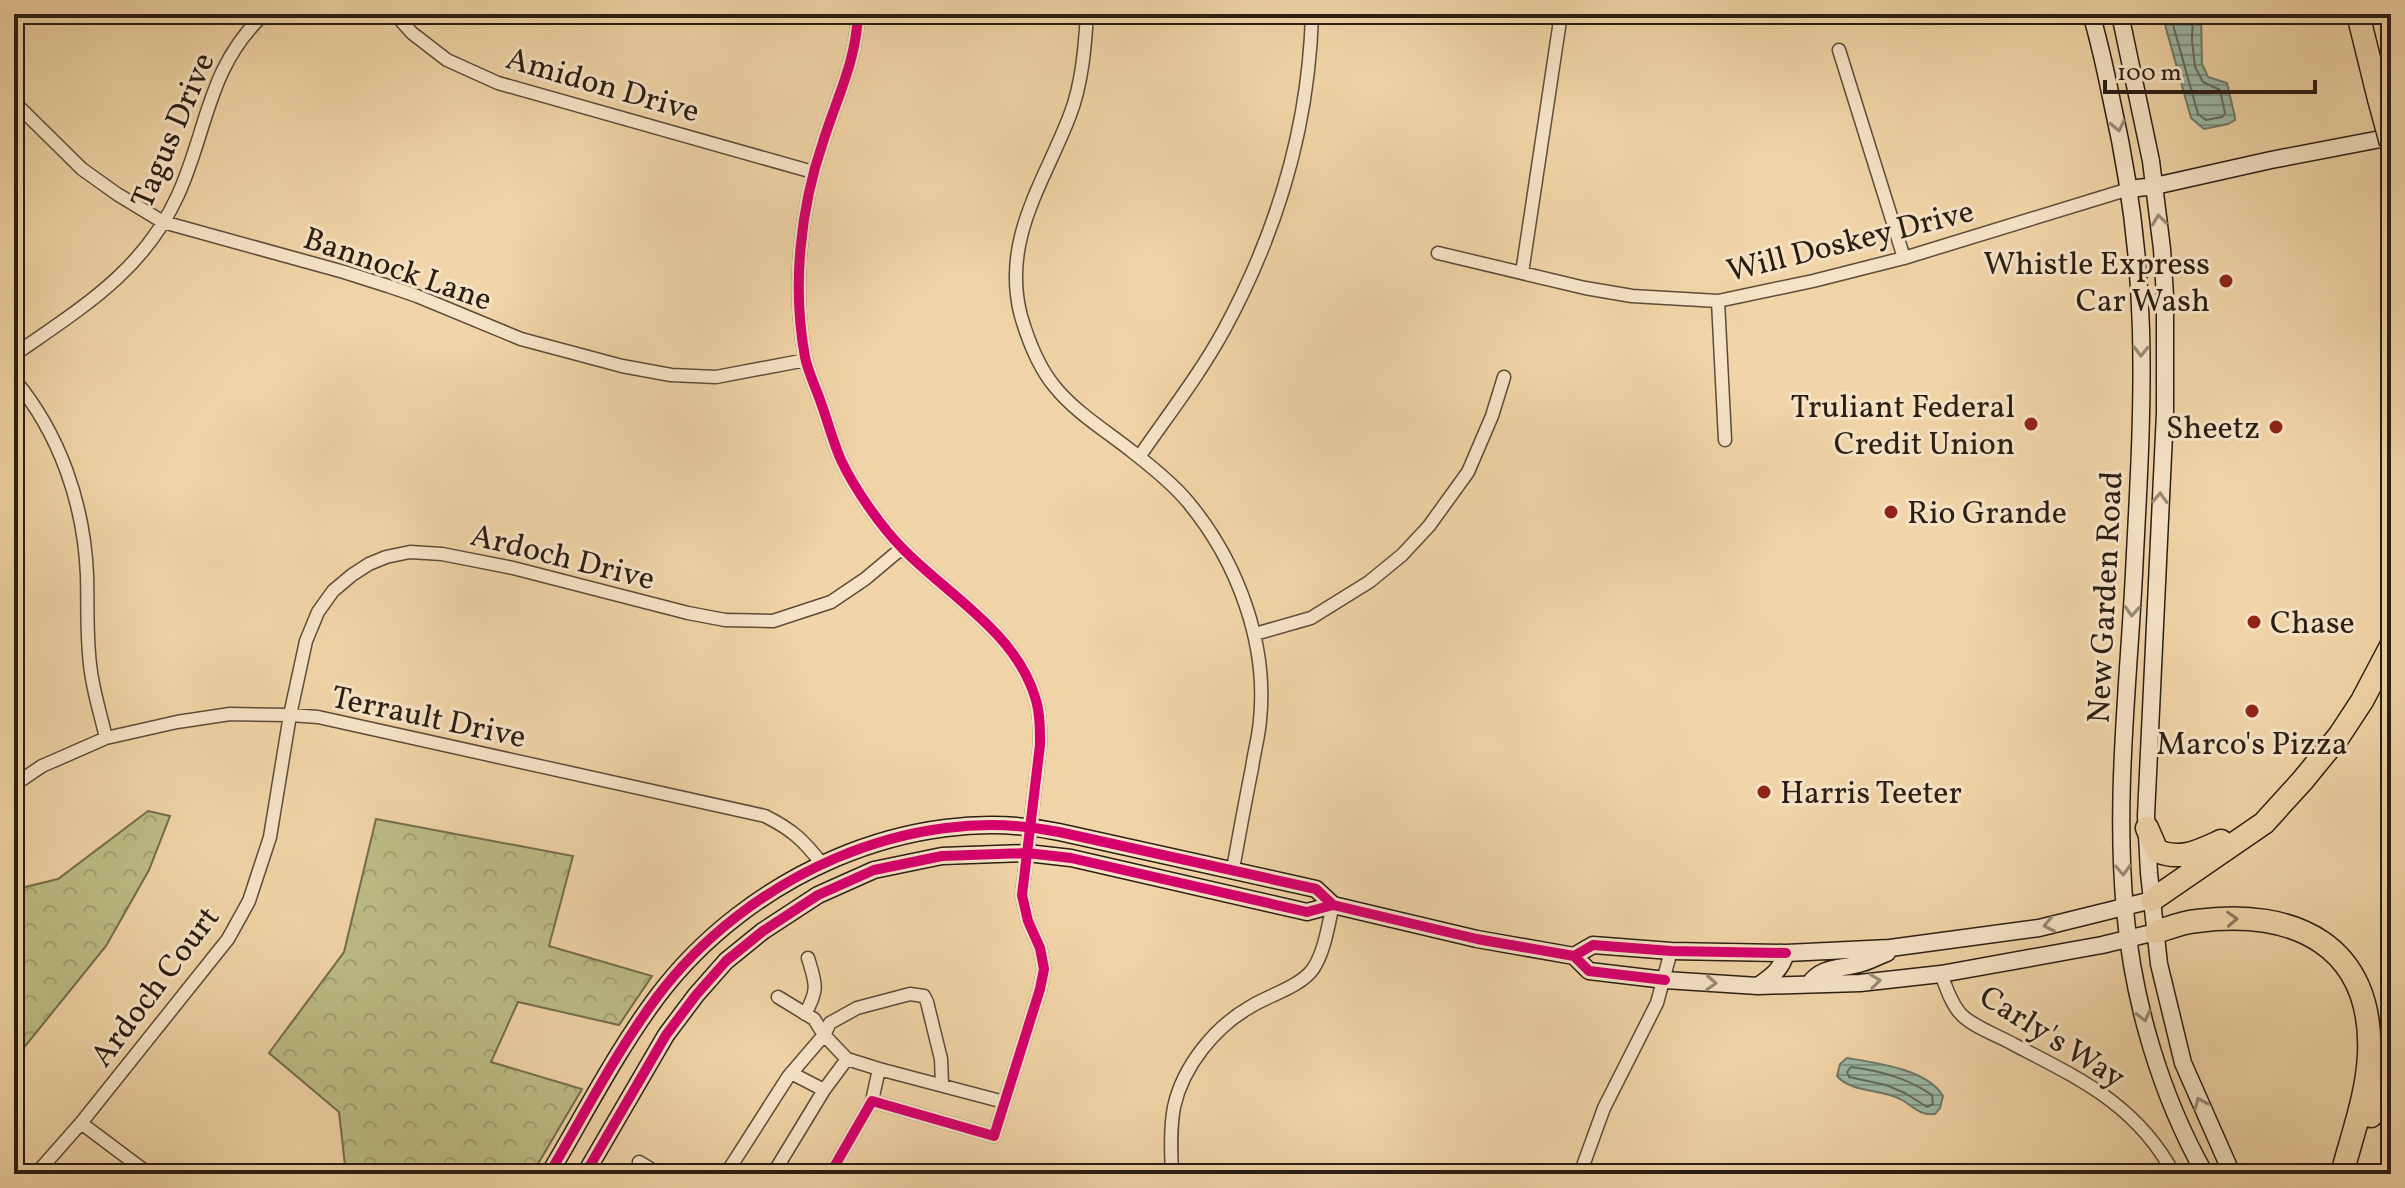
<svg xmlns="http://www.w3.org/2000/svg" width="2405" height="1188" viewBox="0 0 2405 1188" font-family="Vollkorn,serif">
  <defs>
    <pattern id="forest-crowns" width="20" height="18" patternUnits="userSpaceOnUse" patternTransform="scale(2)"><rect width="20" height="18" fill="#bdbc85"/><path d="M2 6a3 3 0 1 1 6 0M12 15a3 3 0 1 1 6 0" fill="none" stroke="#a3a172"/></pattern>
    <pattern id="water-rules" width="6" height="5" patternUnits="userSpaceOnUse" patternTransform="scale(2)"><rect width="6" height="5" fill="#9bb8a5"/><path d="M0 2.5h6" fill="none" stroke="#7f9585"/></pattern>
  </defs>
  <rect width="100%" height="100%" fill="#f1d4a7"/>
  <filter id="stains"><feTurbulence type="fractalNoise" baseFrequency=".0025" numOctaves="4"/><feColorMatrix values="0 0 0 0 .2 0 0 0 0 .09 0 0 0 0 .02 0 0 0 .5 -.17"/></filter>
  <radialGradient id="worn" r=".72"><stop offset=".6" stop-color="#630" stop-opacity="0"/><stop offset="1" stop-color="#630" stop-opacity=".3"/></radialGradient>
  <!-- forest -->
  <path fill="url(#forest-crowns)" stroke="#746d4c" stroke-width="2" d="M 148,811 L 170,816 L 149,870 L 106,946 L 14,1060 L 14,893 L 21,888 L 58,879 Z
    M 376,819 L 573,856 L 549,946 L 652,976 L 619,1025 L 518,1002 L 491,1062 L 582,1089 L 532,1174 L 346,1174 L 339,1112 L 269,1053 L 344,952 Z"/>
  <!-- water -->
  <path fill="url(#water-rules)" stroke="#6e7a6b" stroke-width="2" d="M 2162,14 L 2201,14 L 2202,64 L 2208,77 L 2227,83 L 2235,117 L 2235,120 L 2228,124 L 2204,129 L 2191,118 Z
    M 1847,1058 C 1876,1063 1927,1069 1943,1096 L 1940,1108 L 1935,1114 C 1920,1116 1914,1107 1902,1100 C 1882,1088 1853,1094 1837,1076 L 1840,1064 Z"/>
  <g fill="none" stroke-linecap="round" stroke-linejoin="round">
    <!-- shore -->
    <path stroke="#626b5c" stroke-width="2" d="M 2170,14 L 2198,114 L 2206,120 L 2222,117 L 2225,113 L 2220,90 L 2203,82 L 2195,67 L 2192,40 L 2193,14
      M 1851,1067 C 1881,1071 1907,1078 1932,1095 L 1933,1104 L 1927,1107 L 1905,1093 L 1886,1085 L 1849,1077 L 1847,1072 Z"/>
    <defs>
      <path id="street" d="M 395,14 L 412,33 L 447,60 L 498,83 L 813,172
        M 1087,14 C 1085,47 1082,84 1070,115 C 1044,183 1001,240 1021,316 C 1028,340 1039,368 1055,387 C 1076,413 1108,432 1134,453 C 1152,467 1173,484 1188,502 C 1237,561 1268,643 1260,720 C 1259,736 1254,752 1252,768 C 1245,802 1239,836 1233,869
        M 1839,50 L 1904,258
        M 14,102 L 82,169 L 117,194 L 163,222 L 344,272 L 388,286 L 417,296 L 521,339 L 622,366 L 671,375 L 716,377 L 806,360
        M 1438,253 L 1585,288 L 1632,296 L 1718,301 L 1813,281 L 1904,258 L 2129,189
        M 1522,273 L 1561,14
        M 1718,301 L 1725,440
        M 14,355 C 81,308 143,272 178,195 C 208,129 207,68 264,14
        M 14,379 C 60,434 84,504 87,575 C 88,607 86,640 91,672 C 94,694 101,716 106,738
        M 1139,457 C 1168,415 1200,374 1224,330 C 1277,232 1309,125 1312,14
        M 1255,634 L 1311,618 L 1369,582 L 1402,555 L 1429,526 L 1468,472 L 1492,416 L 1504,377
        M 14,785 L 42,766 L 106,738 L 177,722 L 230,714 L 290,715 L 318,717 L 765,816 C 793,830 803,840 823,865
        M 1941,974 C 1946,987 1951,1003 1960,1013 C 1969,1025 1999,1036 2013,1044 C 2080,1079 2136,1104 2174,1174
        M 778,997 L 814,1019 L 824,1035 L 847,1059 L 879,1069 L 872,1101
        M 805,1014 C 819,989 816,984 808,958
        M 879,1069 L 1004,1102
        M 791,1073 L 824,1090
        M 81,1123 L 149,1174
        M 639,1162 L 659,1174
        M 36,1174 L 81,1123 L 228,939 L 249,901 L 270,837 L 290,715 L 306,641 L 318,612 L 333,591 L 352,575 L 369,564 L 386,557 L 410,552 L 442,554 L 513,568 L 688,613 L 725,620 L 773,621 L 831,602 L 865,579 L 902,548
        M 726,1174 L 788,1077 L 824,1035 L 830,1023 L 857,1008 L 910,994 L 924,996 L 927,1002 L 941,1059 L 942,1084
        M 773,1174 L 824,1090 L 847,1059
        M 830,1174 L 872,1101 L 994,1136 L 1040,989 L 1044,969 L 1040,948 L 1028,921 L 1022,895 L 1040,745 C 1040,728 1040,712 1035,697 C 1015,632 948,595 903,549 C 881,527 854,488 841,460 C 833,442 828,422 821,403 C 816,388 808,372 805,357 C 792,287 800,209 823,142 C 837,97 856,62 858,14
        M 1172,1174 C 1171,1152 1170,1128 1174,1107 C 1183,1066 1215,1027 1250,1007 C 1269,995 1300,987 1313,969 C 1325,951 1328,925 1333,905
        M 1580,1174 L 1604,1108 L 1657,1003 L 1671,951"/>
      <path id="secondary" d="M 2091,14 C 2100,43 2106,73 2112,102 C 2129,177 2139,253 2141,330 C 2143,404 2139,479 2135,553 C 2130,671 2114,792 2125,910 C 2133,1001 2160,1094 2205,1174
        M 2120,14 L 2151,161 L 2162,249 L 2165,296 L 2165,413 L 2146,816 L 2149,873 L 2159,964 L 2183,1063 L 2232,1174
        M 2129,189 L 2155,186 L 2271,160 L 2391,137
        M 1574,956 L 1593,945 L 1671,951 L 1786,953 L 1890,948 L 2039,928 L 2152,900
        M 1809,984 C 1823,965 1841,970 1862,963 C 1870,961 1878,956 1887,953
        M 1758,986 C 1772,976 1781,970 1786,953
        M 549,1174 C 584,1115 616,1052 657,997 C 746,878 910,801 1059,832 L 1316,889 L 1333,905 L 1477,939 L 1574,956 L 1589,971 L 1665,980 L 1758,986 L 1860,983 L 1941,974 L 2102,945 L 2156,932
        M 585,1174 L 666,1035 L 696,995 L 726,961 L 763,931 L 818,895 L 874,870 L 942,856 L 1027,853 L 1071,858 L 1307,912 L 1333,905"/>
      <path id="highway" d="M 2358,14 L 2379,99
        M 2147,828 L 2157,851 C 2181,861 2199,851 2221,841
        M 2152,900 L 2264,823 L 2303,780 L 2339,736 L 2362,701 L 2391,646
        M 2156,932 C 2169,928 2183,922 2197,921 C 2294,908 2374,945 2369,1055 C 2367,1096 2352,1135 2342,1174
        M 2371,1116 L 2391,1048"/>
    </defs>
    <!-- street casing -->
    <use href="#street" stroke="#5c4c38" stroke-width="15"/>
    <!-- secondary casing -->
    <use href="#secondary" stroke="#2a1e13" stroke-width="19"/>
    <!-- highway casing -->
    <use href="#highway" stroke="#2a1e13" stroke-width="25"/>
    <!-- street -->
    <use href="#street" stroke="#f6e3c6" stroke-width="12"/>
    <!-- secondary -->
    <use href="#secondary" stroke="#f6e3c6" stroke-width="16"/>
    <!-- highway -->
    <use href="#highway" stroke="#f1d4a7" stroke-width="22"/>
    <defs>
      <path id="highway-bridge" d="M 2379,99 L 2391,143"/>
    </defs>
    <!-- highway-bridge casing -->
    <use href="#highway-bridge" stroke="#2a1e13" stroke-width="25" stroke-linecap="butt"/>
    <!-- highway-bridge -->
    <use href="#highway-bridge" stroke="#f1d4a7" stroke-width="22"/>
    <defs>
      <path id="cycleway" d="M 1574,956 L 1593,945 L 1671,951 L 1786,953
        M 549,1174 C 584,1115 616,1052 657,997 C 746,878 910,801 1059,832 L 1316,889 L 1333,905 L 1477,939 L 1574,956 L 1589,971 L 1665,980
        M 585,1174 L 666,1035 L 696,995 L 726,961 L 763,931 L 818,895 L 874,870 L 942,856 L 1027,853 L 1071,858 L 1307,912 L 1333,905
        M 830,1174 L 872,1101 L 994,1136 L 1040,989 L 1044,969 L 1040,948 L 1028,921 L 1022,895 L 1040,745 C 1040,728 1040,712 1035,697 C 1015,632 948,595 903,549 C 881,527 854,488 841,460 C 833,442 828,422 821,403 C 816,388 808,372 805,357 C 792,287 800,209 823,142 C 837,97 856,62 858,14"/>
    </defs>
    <!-- cycleway casing -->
    <use href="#cycleway" stroke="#f6e3c6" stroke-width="15"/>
    <!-- cycleway -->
    <use href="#cycleway" stroke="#d6006c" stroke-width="10"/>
  </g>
  <!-- one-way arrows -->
  <defs><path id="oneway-chevron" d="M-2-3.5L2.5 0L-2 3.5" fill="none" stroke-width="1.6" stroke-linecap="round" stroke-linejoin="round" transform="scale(2)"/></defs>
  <g stroke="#9a8a75">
    <use href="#oneway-chevron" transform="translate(2118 126) rotate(78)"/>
    <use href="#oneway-chevron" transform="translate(2159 220) rotate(-97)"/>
    <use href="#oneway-chevron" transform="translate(2141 351) rotate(91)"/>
    <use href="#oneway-chevron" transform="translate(2160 498) rotate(-87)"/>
    <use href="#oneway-chevron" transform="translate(2132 611) rotate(93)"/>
    <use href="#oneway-chevron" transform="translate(2123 870) rotate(88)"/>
    <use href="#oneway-chevron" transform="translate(2049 925) rotate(168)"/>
    <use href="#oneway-chevron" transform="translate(1875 981) rotate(-6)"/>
    <use href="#oneway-chevron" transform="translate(1711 983) rotate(3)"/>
    <use href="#oneway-chevron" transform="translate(2144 1016) rotate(76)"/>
    <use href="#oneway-chevron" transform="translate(2200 1103) rotate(-113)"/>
  </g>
  <use stroke="#8e795d" href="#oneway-chevron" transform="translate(2232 919) rotate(-3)"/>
  <!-- markers -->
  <g fill="#8f2418" stroke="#f6e3c6" stroke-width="3">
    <circle cx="2226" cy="281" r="8"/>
    <circle cx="2031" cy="424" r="8"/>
    <circle cx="2276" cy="427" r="8"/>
    <circle cx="1891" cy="512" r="8"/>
    <circle cx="2254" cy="622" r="8"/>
    <circle cx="2252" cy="711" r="8"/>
    <circle cx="1764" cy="792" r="8"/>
  </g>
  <g text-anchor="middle" stroke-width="6" stroke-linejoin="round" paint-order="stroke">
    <!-- street labels -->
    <g font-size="32" fill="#2a1e13" stroke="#f6e3c6">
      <text transform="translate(603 84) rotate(16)" y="11">Amidon Drive</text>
      <text transform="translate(172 130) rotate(-67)" y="11">Tagus Drive</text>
      <text transform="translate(1850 240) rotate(-14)" y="11">Will Doskey Drive</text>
      <text transform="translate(398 268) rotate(19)" y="11">Bannock Lane</text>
      <text transform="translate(563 556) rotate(14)" y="11">Ardoch Drive</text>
      <text transform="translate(2104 597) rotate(-87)" y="11">New Garden Road</text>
      <text transform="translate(429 716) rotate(12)" y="11">Terrault Drive</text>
      <text transform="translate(154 986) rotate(-53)" y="11">Ardoch Court</text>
      <text transform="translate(2053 1036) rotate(32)" y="11">Carly's Way</text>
    </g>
    <!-- poi labels -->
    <g font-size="32" fill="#2a1e13" stroke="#f6e3c6" text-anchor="end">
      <text x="2210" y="274">Whistle Express<tspan x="2210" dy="37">Car Wash</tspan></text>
      <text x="2015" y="417">Truliant Federal<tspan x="2015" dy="37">Credit Union</tspan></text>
      <text x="2260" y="438">Sheetz</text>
      <text x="1907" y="523" text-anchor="start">Rio Grande</text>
      <text x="2270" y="633" text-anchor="start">Chase</text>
      <text x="2252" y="754" text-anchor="middle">Marco's Pizza</text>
      <text x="1780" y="803" text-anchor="start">Harris Teeter</text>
    </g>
  </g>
  <!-- margin -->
  <rect width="2405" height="1188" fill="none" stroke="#f1d4a7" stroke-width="48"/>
  <rect x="16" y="16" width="2373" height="1156" fill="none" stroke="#2a1e13" stroke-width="4"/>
  <rect x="24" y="24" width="2357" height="1140" fill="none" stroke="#2a1e13" stroke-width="2"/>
  <!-- scale -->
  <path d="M2105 80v12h210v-12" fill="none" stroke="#2a1e13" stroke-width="4"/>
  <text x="2117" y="80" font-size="24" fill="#2a1e13" stroke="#f6e3c6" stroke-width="6" paint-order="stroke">100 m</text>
  <rect width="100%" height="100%" filter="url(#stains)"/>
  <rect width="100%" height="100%" fill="url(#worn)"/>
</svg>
